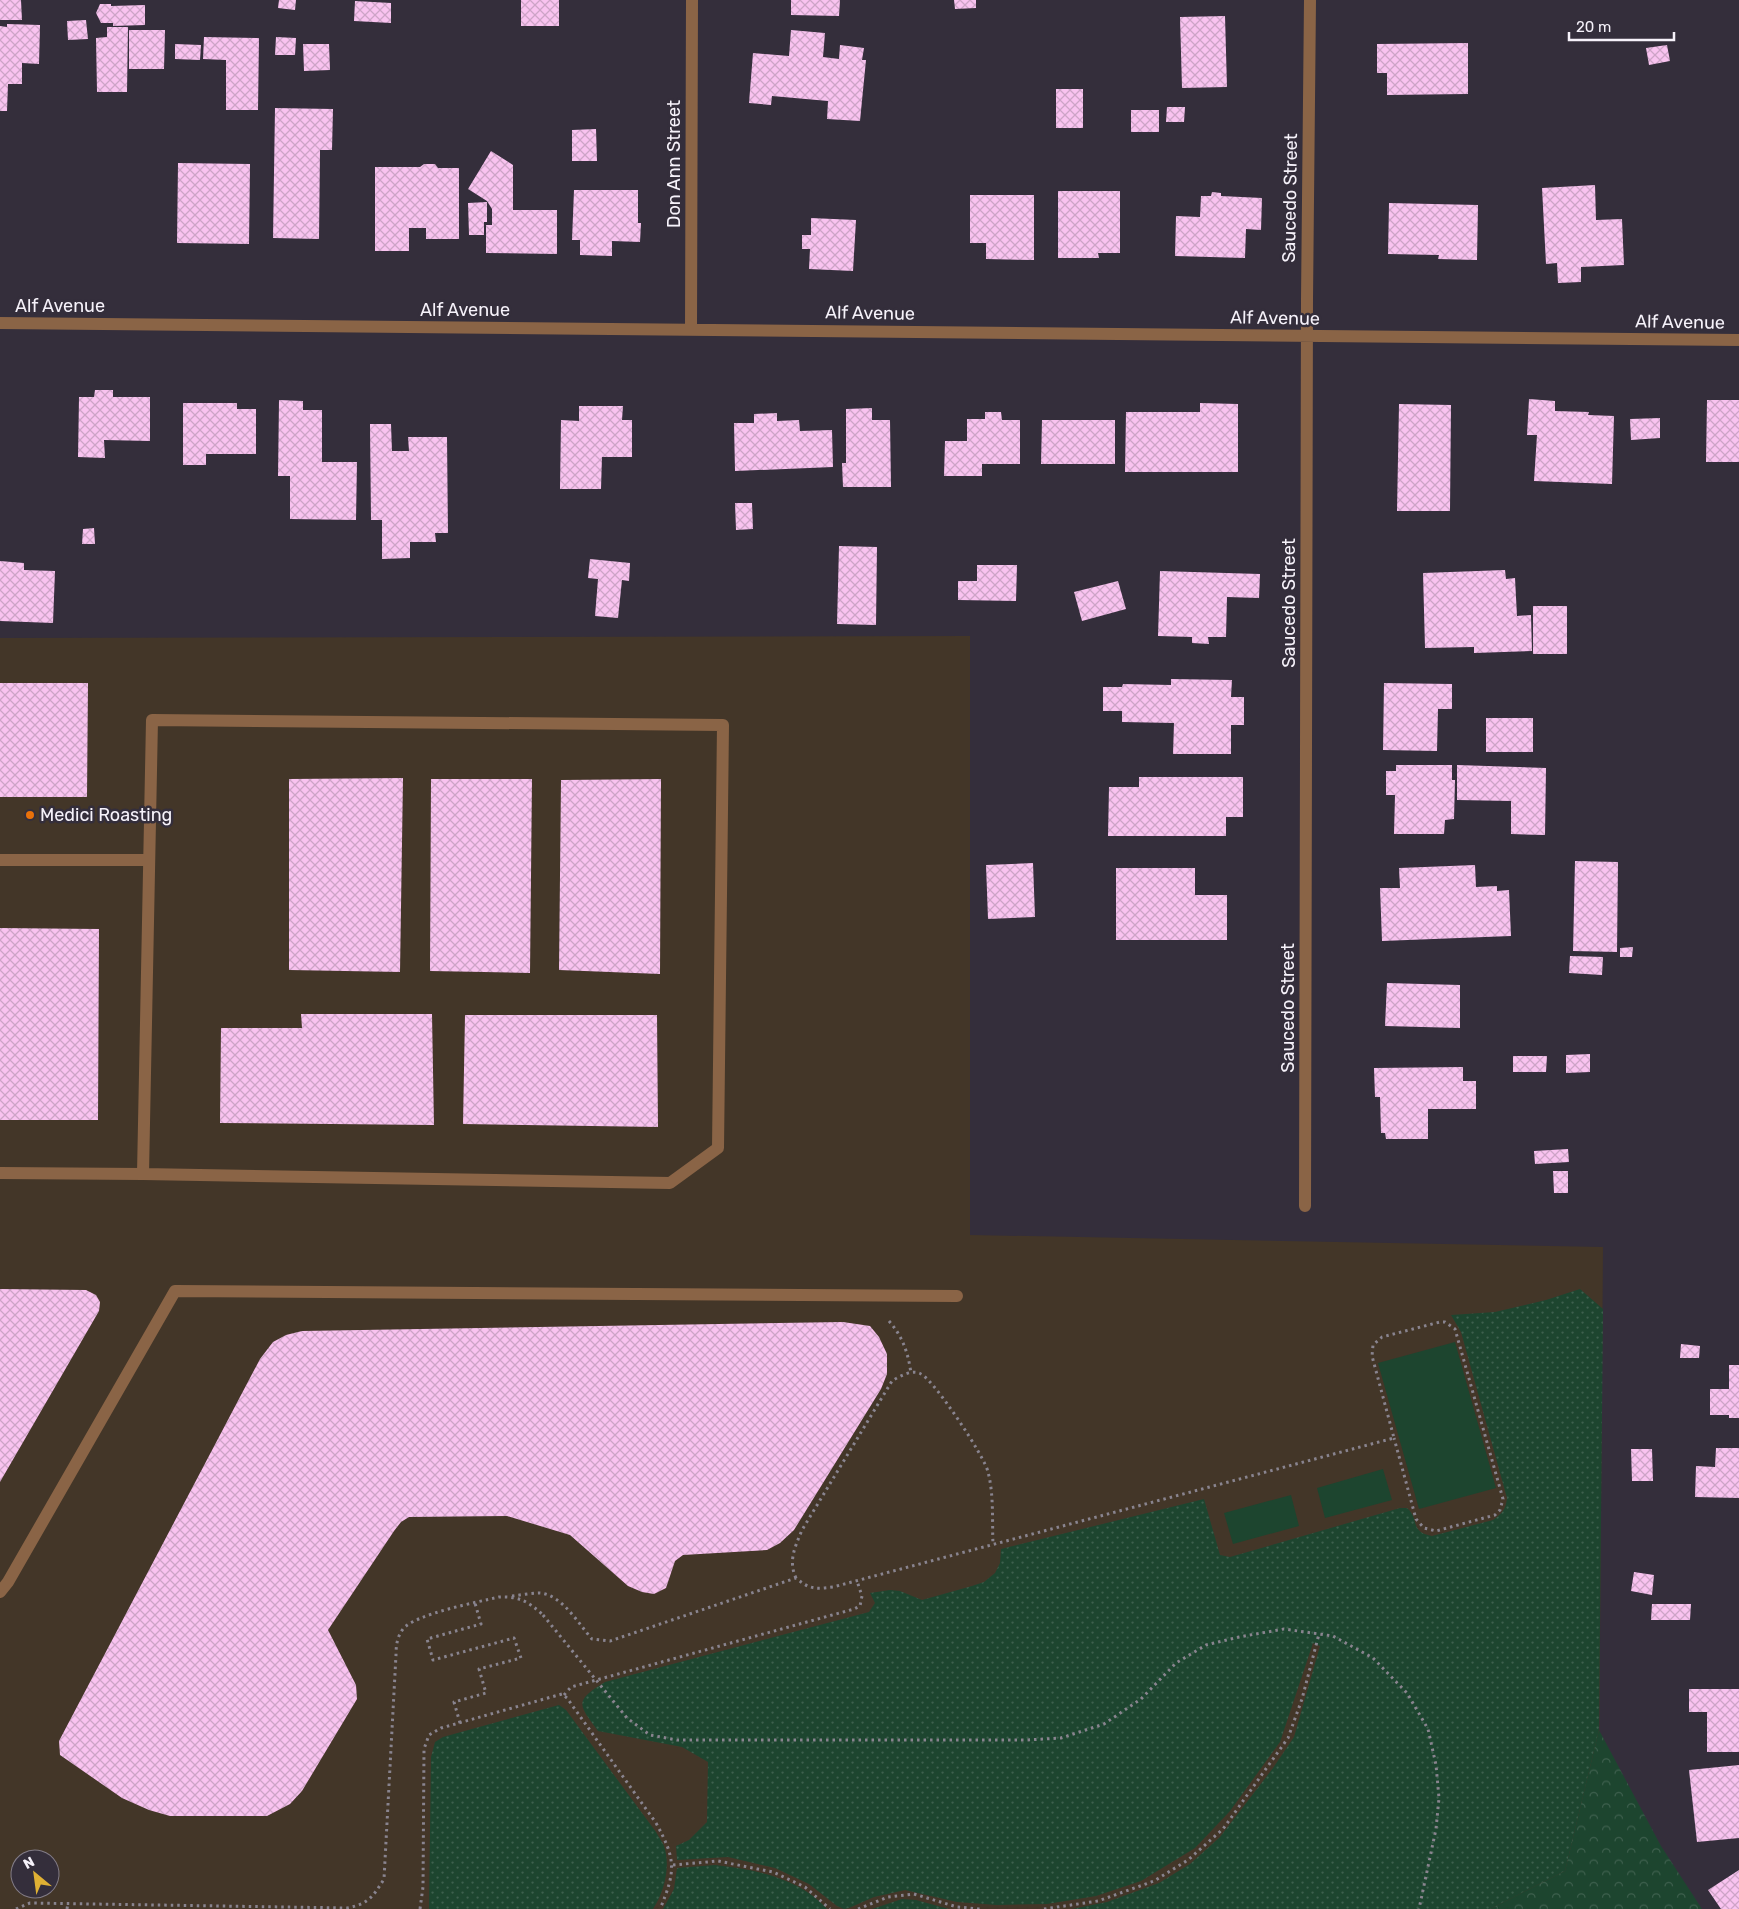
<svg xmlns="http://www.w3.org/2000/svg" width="1739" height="1909" viewBox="0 0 1739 1909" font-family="Rubik,sans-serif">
  <defs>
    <pattern id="grass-dots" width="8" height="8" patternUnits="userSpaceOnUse" patternTransform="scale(1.25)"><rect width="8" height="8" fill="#1d452f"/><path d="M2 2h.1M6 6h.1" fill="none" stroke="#3e604e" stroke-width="1.8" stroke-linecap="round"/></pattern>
    <pattern id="forest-crowns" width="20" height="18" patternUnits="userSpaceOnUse" patternTransform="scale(1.25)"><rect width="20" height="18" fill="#1d452f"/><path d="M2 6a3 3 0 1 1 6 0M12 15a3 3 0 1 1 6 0" fill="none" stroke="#3e604e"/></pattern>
    <pattern id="building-cross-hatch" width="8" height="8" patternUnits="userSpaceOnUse" patternTransform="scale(1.25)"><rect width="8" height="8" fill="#f9c3f0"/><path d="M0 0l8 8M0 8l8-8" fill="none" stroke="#cda4c7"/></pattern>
  </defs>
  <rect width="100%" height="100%" fill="#342e3b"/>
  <!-- commercial -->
  <path fill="#433628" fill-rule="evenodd" d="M 970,636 L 970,1235 L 1603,1247 L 1598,1909 L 0,1909 L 0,638 ZM 20,1859 L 50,1859 L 50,1889 L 20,1889 Z"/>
  <!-- grass -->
  <path fill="url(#grass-dots)" d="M 1580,1289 L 1603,1309 L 1599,1730 L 1565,1871 L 1490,1909 L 1072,1909 L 1107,1902 L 1159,1883 L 1190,1864 L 1220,1837 L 1273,1768 L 1294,1737 L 1320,1646 L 1313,1643 L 1280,1742 L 1230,1811 L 1195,1848 L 1141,1881 L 1096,1896 L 1047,1904 L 997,1905 L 957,1902 L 905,1890 L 874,1897 L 849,1908 L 844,1909 L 837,1906 L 809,1884 L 775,1868 L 728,1857 L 677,1860 L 676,1846 L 689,1840 L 707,1822 L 708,1762 L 682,1747 L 598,1731 C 578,1704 574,1701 605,1682 L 869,1612 L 875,1603 L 870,1593 L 890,1590 L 900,1591 L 922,1600 L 972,1586 L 984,1582 L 995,1573 L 1000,1563 L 1001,1549 L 1204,1499 L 1220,1555 L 1230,1557 L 1400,1508 L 1407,1508 C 1420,1519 1409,1532 1432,1536 L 1493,1520 C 1502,1514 1506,1509 1507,1498 L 1461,1332 L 1451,1315 L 1495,1312 L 1546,1300 Z
    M 559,1705 L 566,1710 L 656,1832 C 658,1836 662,1841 664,1846 C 671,1867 664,1892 653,1909 L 429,1909 L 431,1757 L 435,1742 L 443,1737 Z
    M 715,1865 C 754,1869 800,1878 827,1909 L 663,1909 L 674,1889 L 677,1868 Z
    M 902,1899 L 916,1900 L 949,1909 L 872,1909 Z"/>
  <!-- forest -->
  <path fill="url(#forest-crowns)" d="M 1599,1730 L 1661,1846 L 1702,1909 L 1490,1909 L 1565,1871 Z"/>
  <!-- pitch -->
  <path fill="#1d452f" d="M 1455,1342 L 1496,1488 L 1419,1509 L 1378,1363 Z
    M 1383,1469 L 1392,1500 L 1325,1518 L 1317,1488 Z
    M 1291,1495 L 1299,1526 L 1233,1544 L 1224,1513 Z"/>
  <!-- building -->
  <path fill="url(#building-cross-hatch)" d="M 0,0 L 21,0 L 22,20 L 0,20 Z
    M 279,0 L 296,0 L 295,10 L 278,8 Z
    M 521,0 L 559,0 L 559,26 L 521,26 Z
    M 791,0 L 840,0 L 839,16 L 791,15 Z
    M 954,0 L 976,0 L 976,8 L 955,9 Z
    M 355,1 L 391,3 L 391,23 L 354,21 Z
    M 100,4 L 111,4 L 111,6 L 145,5 L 145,25 L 113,26 L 113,23 L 101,23 L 96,13 Z
    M 1225,16 L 1227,87 L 1182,88 L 1180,17 Z
    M 86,20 L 88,39 L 68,40 L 67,21 Z
    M 7,24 L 40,25 L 39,64 L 22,63 L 22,84 L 8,84 L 7,111 L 0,111 L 0,26 L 7,27 Z
    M 107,27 L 128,27 L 127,92 L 97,92 L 96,38 L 107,37 Z
    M 129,30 L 165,30 L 164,69 L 129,69 Z
    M 791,30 L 825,33 L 823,57 L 839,59 L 840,45 L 864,48 L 862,60 L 866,60 L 860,121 L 827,119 L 828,101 L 772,96 L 771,105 L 749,103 L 753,53 L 789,56 Z
    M 204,37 L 259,38 L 258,110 L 226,110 L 226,60 L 203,59 Z
    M 276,37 L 296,38 L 295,55 L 275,55 Z
    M 1468,43 L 1468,94 L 1387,95 L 1387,73 L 1377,73 L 1377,44 Z
    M 175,44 L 201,45 L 200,60 L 175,59 Z
    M 303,44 L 329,44 L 330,70 L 304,71 Z
    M 1667,45 L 1670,61 L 1649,65 L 1646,48 Z
    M 1056,89 L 1083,89 L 1083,128 L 1056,128 Z
    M 1167,107 L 1185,107 L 1184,122 L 1166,122 Z
    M 275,108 L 333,109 L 332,150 L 320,150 L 319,239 L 273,238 Z
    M 1131,110 L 1159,110 L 1159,132 L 1131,132 Z
    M 596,129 L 597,161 L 572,161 L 572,130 Z
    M 491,151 L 513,165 L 513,210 L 557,210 L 557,254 L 486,253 L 486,225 L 492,225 L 492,209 L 487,201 L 468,189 Z
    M 178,163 L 250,164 L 249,244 L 177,243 Z
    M 424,164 L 435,164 L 438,168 L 459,168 L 459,239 L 426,239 L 426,228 L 409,228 L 409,251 L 375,251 L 375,167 L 420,167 Z
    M 1595,185 L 1596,220 L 1622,219 L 1624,265 L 1581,267 L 1581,282 L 1558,283 L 1557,263 L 1546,264 L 1542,188 Z
    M 574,190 L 638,190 L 638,223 L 641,223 L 640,242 L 612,241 L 612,256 L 580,255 L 580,240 L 572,240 Z
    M 1058,191 L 1120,191 L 1120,253 L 1098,253 L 1099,258 L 1058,258 Z
    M 1212,192 L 1221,193 L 1221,196 L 1262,198 L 1261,230 L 1246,229 L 1245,258 L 1175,256 L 1176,216 L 1200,217 L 1201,196 L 1211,196 Z
    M 970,195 L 1034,195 L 1034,260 L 986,259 L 986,243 L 970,243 Z
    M 487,202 L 487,222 L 484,222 L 484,235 L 469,235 L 468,203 Z
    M 1389,203 L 1478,205 L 1477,260 L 1438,259 L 1439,255 L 1388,254 Z
    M 811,218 L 856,220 L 853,271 L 809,269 L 810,249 L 802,249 L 802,235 L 811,235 Z
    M 95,390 L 113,390 L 113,397 L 150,397 L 150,441 L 104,440 L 105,458 L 78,457 L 79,397 L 94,397 Z
    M 1529,399 L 1555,401 L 1555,411 L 1589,412 L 1588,415 L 1614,416 L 1612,484 L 1534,481 L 1537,435 L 1527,435 Z
    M 279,400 L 303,401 L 303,410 L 322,410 L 322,462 L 357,462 L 356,520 L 290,519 L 290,476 L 278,476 Z
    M 1707,400 L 1739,400 L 1739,462 L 1706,462 Z
    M 183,403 L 237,403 L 237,409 L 256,409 L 256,454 L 206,454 L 206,465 L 183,465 Z
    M 1200,403 L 1238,404 L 1238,472 L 1125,472 L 1126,412 L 1200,412 Z
    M 1399,404 L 1451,405 L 1450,511 L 1397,511 Z
    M 579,406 L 623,406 L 622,420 L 632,420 L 632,457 L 602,457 L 601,489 L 560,489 L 561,420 L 579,421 Z
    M 872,408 L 872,420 L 890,420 L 891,487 L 843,487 L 842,463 L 846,463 L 846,409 Z
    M 985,412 L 1001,412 L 1002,420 L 1020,420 L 1020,464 L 982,464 L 982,476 L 944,476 L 945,441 L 967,441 L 967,419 L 985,419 Z
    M 777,413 L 777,421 L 799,420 L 800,431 L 832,430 L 833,467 L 735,471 L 734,423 L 754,423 L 754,414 Z
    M 1660,418 L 1660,438 L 1631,440 L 1630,419 Z
    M 1042,420 L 1115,420 L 1115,464 L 1041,464 Z
    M 370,424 L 391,424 L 392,451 L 409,451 L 408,437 L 447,437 L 448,533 L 435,533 L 436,542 L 410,542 L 410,558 L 382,559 L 382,520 L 371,520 Z
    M 735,503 L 752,503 L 753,529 L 736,530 Z
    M 94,528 L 95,544 L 82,544 L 83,529 Z
    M 839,546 L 877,547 L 876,625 L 837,624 Z
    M 590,559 L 630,563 L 629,581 L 622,580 L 618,618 L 595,616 L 598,579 L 588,578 Z
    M 0,561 L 24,563 L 24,570 L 55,571 L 53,623 L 0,621 Z
    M 977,565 L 1017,565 L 1016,601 L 958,600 L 958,581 L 977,581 Z
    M 1505,570 L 1506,579 L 1515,578 L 1517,616 L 1531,615 L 1532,651 L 1474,653 L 1474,647 L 1425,648 L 1423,573 Z
    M 1160,571 L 1260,574 L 1259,598 L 1227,597 L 1226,637 L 1208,637 L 1209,644 L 1192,643 L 1192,637 L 1158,636 Z
    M 1118,581 L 1126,609 L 1082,621 L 1074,592 Z
    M 1533,606 L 1567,606 L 1567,654 L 1533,654 Z
    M 1171,679 L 1232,680 L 1231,697 L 1244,697 L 1244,725 L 1231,725 L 1231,754 L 1173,754 L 1174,723 L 1122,722 L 1122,711 L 1103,711 L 1103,687 L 1122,687 L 1123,684 L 1171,685 Z
    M 0,683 L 88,683 L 87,797 L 0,797 Z
    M 1384,683 L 1452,684 L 1452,709 L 1438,709 L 1437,751 L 1383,750 Z
    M 1486,718 L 1533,718 L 1533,752 L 1486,752 Z
    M 1396,765 L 1452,765 L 1452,780 L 1455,780 L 1454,819 L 1445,820 L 1444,834 L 1394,834 L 1395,795 L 1386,795 L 1386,771 L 1396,771 Z
    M 1457,765 L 1546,768 L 1545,835 L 1511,834 L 1511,801 L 1457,800 Z
    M 1139,777 L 1243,777 L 1243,817 L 1226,817 L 1226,836 L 1108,836 L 1109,787 L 1139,787 Z
    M 403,778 L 400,972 L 289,970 L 289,779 Z
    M 431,779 L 532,779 L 530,973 L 430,971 Z
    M 661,779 L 660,974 L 559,970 L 561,780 Z
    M 1575,861 L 1618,862 L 1617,952 L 1573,951 Z
    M 1033,863 L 1035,917 L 988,919 L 986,865 Z
    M 1475,865 L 1476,887 L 1497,886 L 1497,891 L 1509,890 L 1511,936 L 1382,941 L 1380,888 L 1400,888 L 1399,868 Z
    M 1116,868 L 1195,868 L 1195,895 L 1227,895 L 1227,940 L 1116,940 Z
    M 0,928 L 99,929 L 98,1120 L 0,1120 Z
    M 1633,947 L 1632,957 L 1620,957 L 1620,948 Z
    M 1570,956 L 1603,957 L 1602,975 L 1569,973 Z
    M 1387,983 L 1460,985 L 1460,1028 L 1385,1026 Z
    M 301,1014 L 432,1014 L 434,1125 L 220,1123 L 221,1028 L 302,1028 Z
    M 465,1015 L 657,1015 L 658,1127 L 463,1124 Z
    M 1590,1054 L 1590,1072 L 1566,1073 L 1566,1055 Z
    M 1513,1056 L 1547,1056 L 1546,1072 L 1513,1072 Z
    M 1463,1067 L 1463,1081 L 1476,1081 L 1476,1109 L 1428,1109 L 1428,1139 L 1386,1139 L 1385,1133 L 1381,1133 L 1380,1097 L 1375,1097 L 1374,1068 Z
    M 1568,1149 L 1569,1162 L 1535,1164 L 1534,1151 Z
    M 1553,1171 L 1568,1171 L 1568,1193 L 1554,1193 Z
    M 0,1289 L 86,1290 L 96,1295 L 100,1302 L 99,1311 L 0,1482 Z
    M 843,1322 L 870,1326 L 879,1337 L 887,1354 L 887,1374 L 881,1389 L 794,1530 L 780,1543 L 767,1550 L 683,1555 L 675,1561 L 666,1588 L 654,1594 L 642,1592 L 628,1586 L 570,1535 L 507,1516 L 409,1517 L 401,1522 L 394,1531 L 328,1630 L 356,1685 L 357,1699 L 302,1791 L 290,1804 L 267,1816 L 170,1816 L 149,1810 L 122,1798 L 60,1755 L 59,1741 L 260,1359 L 273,1342 L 286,1335 L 302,1331 Z
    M 1681,1344 L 1700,1346 L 1699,1358 L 1680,1358 Z
    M 1729,1365 L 1739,1365 L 1739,1418 L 1729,1418 L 1729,1415 L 1710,1415 L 1710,1389 L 1729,1389 Z
    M 1716,1448 L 1739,1448 L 1739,1498 L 1695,1497 L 1696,1466 L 1715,1467 Z
    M 1631,1449 L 1652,1449 L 1653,1481 L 1632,1481 Z
    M 1634,1572 L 1654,1575 L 1652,1595 L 1631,1591 Z
    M 1652,1604 L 1691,1604 L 1690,1620 L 1651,1620 Z
    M 1689,1689 L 1739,1689 L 1739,1752 L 1707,1752 L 1707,1712 L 1689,1712 Z
    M 1739,1765 L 1739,1838 L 1697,1842 L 1689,1770 Z
    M 1739,1870 L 1739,1909 L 1721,1909 L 1708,1890 Z"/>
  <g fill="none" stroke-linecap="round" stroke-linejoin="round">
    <!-- path -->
    <path stroke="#89848f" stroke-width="3" stroke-dasharray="2.5 4" stroke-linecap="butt" d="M 889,1321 C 903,1337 908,1353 911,1373
      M 796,1578 C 788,1561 795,1547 802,1530 L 892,1381 C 900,1376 912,1369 921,1374 C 934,1380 985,1457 988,1472 C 994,1495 992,1521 993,1545
      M 512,1596 C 521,1595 531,1593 540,1593 C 562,1595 578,1623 592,1639 L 610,1641 L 796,1578 C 810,1590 816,1589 833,1587 L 1394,1438 L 1372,1356 L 1373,1345 L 1382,1337 L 1440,1322 L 1445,1322 L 1455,1329 L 1503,1499 L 1500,1510 L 1495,1515 L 1436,1531 L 1424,1528 L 1416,1519 L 1394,1438
      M 564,1695 L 571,1687 L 854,1609 L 860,1606 L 862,1596 L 857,1581
      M 460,1723 L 454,1702 L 486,1693 L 479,1669 L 521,1658 L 514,1638 L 433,1660 L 427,1639 L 481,1624 L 475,1603
      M 673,1865 L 718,1861 L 773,1872 L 805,1887 L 830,1909
      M 16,1909 L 30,1903 L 347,1908 C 368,1904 373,1897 384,1879 L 396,1655 C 396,1646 397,1637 403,1629 C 415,1614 478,1602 499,1597 C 519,1596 529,1602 543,1615
      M 67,1909 L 68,1903
      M 420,1909 L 423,1887 L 424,1749 L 429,1735 L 441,1728 L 562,1694 L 567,1698 L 656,1823 C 676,1859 676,1871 660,1909
      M 858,1909 L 888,1897 L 914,1894 L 957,1907 L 980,1909
      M 1044,1909 L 1098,1901 L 1154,1881 L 1188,1860 L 1223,1829 L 1288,1738 L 1302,1699 L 1319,1634"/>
    <!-- lane -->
    <path stroke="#8a6446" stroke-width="12" d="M 152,720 L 723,725 L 718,1148 L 670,1183 L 143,1174 Z
      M 0,860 L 149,860
      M 0,1173 L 143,1174
      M 0,1592 L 8,1582 L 175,1291 L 957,1296"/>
    <!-- street -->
    <path stroke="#8a6446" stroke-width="12" d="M 0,323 L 1739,340
      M 691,329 L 692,0
      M 1305,1206 L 1307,300 L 1310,0"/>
    <!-- path-bridge -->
    <path stroke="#89848f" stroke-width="3" stroke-dasharray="2.5 4" stroke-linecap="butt" d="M 543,1615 L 627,1718 L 650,1735 L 677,1740 L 1026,1740 L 1061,1738 L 1104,1724 L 1141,1699 L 1176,1663 L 1206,1645 L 1239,1637 L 1284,1629 L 1333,1636 L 1373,1658 L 1407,1693 L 1428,1729 L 1436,1765 L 1439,1798 L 1436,1829 L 1419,1909"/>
  </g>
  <!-- markers -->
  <circle fill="#e8710a" stroke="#342e3b" stroke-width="2" cx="30" cy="815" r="5"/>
  <g text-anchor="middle" stroke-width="5" stroke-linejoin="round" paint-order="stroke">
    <!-- street labels -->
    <g font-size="18" fill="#f6f2fa" stroke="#342e3b">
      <text transform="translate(674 164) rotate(-90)" y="6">Don Ann Street</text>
      <text transform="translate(1290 198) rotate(-89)" y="6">Saucedo Street</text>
      <text x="60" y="312">Alf Avenue</text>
      <text x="465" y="316">Alf Avenue</text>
      <text transform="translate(870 313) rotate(1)" y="6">Alf Avenue</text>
      <text transform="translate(1275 318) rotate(1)" y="6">Alf Avenue</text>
      <text transform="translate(1680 322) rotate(1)" y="6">Alf Avenue</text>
      <text transform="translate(1289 603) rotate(-90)" y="6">Saucedo Street</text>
      <text transform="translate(1288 1008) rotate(-90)" y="6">Saucedo Street</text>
    </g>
    <!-- poi labels -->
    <g font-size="18" fill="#f6f2fa" stroke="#342e3b" text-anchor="start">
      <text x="40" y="821">Medici Roasting</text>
    </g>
  </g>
  <!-- north arrow -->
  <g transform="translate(35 1874) rotate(331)"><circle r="24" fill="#342e3b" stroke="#827c87"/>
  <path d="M0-4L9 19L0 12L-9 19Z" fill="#dfb034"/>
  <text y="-8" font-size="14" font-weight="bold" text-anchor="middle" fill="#f6f2fa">N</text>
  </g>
  <!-- scale -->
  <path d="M1569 32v8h105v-8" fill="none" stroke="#f6f2fa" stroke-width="2.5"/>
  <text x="1576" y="32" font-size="15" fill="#f6f2fa" stroke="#342e3b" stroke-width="4" paint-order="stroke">20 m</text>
</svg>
